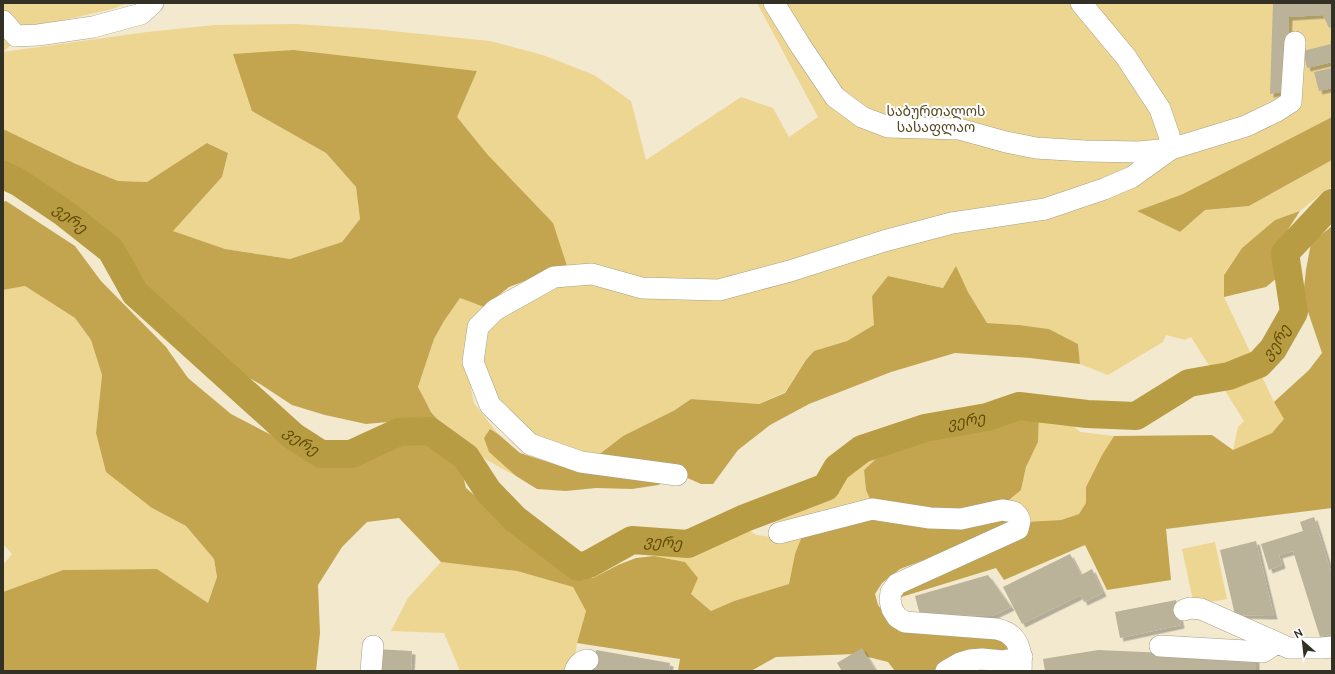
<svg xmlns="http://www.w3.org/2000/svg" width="1335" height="674" viewBox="0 0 1335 674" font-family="Ubuntu,'Noto Sans Georgian',sans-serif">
  <defs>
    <filter id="shadow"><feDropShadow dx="3.5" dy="3.5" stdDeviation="0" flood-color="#0004"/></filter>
  </defs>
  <rect width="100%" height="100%" fill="#f2e9cf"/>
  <!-- green -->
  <path fill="#edd691" d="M 3,3 L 127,3 L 112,9 L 29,28 L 3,52 Z
    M 757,3 L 1332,3 L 1332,117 L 1183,194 L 1137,211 L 1180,232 L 1205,210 L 1249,206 L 1332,160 L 1332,187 L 1326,190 L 1300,211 L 1275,220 L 1242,248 L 1224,274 L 1224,297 L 1274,402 L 1285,419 L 1272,433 L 1233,450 L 1238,427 L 1244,421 L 1191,337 L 1185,340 L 1166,335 L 1163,342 L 1108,375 L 1080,364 L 1078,344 L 1049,329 L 1019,325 L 987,323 L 968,292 L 956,267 L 943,288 L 888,276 L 872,296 L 875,325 L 847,341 L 814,351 L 806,360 L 785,392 L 759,404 L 691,399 L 675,410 L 623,436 L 597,456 L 528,437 L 496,401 L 482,374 L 486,330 L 515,305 L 551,286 L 487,154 L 456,117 L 477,71 L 294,50 L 252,111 L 326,153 L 356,187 L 360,219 L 342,242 L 290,259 L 225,249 L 172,231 L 222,177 L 228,153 L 208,143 L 147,182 L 118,181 L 76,164 L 3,129 L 3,52 L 147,32 L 215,25 L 296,24 L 373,29 L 490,41 L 543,55 L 594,75 L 631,101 L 646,160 L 741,97 L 773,108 L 789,137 L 818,117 Z
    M 25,286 L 75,318 L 91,340 L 102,375 L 96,433 L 152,508 L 186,526 L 214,559 L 217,577 L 208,603 L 157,569 L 63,570 L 3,592 L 3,565 L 12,554 L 3,544 L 3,290 Z
    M 460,298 L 484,307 L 468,374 L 474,403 L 498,434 L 490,429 L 489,452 L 516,476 C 485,459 451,442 431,411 C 426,404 422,395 418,387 L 434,339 L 444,321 Z
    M 1023,412 L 1048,415 L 1062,415 L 1080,432 L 1114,436 L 1102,455 L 1086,487 L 1087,503 L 1079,514 L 1061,520 L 1024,522 L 1008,501 L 1021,490 L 1026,467 L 1038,442 L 1039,416 Z
    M 893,443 L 864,470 L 866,490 L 870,499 L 803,517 L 763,524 L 758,519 L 832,491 L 841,478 L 854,462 Z
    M 745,527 L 756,535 L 771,537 L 804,531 L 795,554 L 789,584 L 734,601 L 711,611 L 691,594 L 685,562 L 654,556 L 688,552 Z
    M 1215,542 L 1227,599 L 1194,605 L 1182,549 Z
    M 441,562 L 517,571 L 573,587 L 586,611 L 577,643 L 573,671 L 460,671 L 444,633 L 391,631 L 408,598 Z"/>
  <!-- forest -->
  <path fill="#c2a54e" d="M 294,50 L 477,71 L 457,117 L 487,154 L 553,223 L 568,269 L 533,278 L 509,287 L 484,307 L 460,298 L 444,321 L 434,339 L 418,387 L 431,412 L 445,428 L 410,420 L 366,424 L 325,415 L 292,405 L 260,384 L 231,368 L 197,342 L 126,266 L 114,246 L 64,203 L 3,167 L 3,129 L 76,164 L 118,181 L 147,182 L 207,143 L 228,153 L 222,177 L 173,231 L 225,249 L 290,259 L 342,242 L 360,219 L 356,187 L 326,153 L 252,111 L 233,54 Z
    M 1332,117 L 1332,160 L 1249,206 L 1205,210 L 1180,232 L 1137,211 L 1183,194 Z
    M 6,201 L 75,246 L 101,281 L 166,347 L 188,378 L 231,414 L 321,461 L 349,457 L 402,437 L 430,442 L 461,468 L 466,488 L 530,543 L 570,575 L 593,578 L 618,565 L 636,558 L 654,556 L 685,562 L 698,578 L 691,594 L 711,611 L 734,601 L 789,584 L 795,554 L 804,531 L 874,513 L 1007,513 L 1013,523 L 1005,530 L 900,569 L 882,583 L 875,594 L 878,605 L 888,618 L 998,634 L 1012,650 L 950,660 L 933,671 L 895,671 L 888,662 L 856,654 L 776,657 L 751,671 L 678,671 L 680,659 L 577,643 L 586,611 L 573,587 L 517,571 L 441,562 L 399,518 L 367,522 L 342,547 L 318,585 L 320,633 L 316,671 L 3,671 L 3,592 L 63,570 L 157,569 L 208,603 L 217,577 L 214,559 L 186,526 L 152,508 L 106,472 L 96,433 L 102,375 L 91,340 L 75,318 L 25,286 L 3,290 L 3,202 Z
    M 1300,211 L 1276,248 L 1278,277 L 1266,287 L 1224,297 L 1224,275 L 1242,248 L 1275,220 Z
    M 1332,226 L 1332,508 L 1166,529 L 1171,580 L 1107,590 L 1085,545 L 1004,580 L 996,568 L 898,598 L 898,587 L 1024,522 L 1061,520 L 1079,514 L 1086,503 L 1086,487 L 1102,455 L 1114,436 L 1212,435 L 1233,450 L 1272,433 L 1284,419 L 1274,402 L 1309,370 L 1322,353 L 1303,297 L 1306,270 L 1311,243 Z
    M 956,266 L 968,292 L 987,323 L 1019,325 L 1049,329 L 1078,344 L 1080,364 L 1030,358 L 955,353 L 891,372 L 809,404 L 770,425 L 738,450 L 713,484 L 701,484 L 683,476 L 597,456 L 623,436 L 675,410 L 691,399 L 759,404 L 785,393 L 806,360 L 814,351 L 847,341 L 874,325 L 872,296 L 888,276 L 943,288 Z
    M 1023,412 L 1039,416 L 1038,442 L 1026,467 L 1021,490 L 1008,501 L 946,511 L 870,499 L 866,490 L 864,470 L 893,443 L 918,437 L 988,430 Z
    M 490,429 L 498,434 L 520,453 L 567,468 L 675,479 L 658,485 L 632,489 L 596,488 L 566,491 L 537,489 L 516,476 L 489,452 L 484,438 Z"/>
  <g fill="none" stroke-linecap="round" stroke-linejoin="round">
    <!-- river -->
    <path stroke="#b89c44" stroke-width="28" id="s1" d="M 3,175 L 18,182 L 64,213 L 111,250 L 135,293 L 293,436 L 321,454 L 351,454 L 399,432 L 430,431 L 466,457 L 488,491 L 515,519 L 578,567 L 589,564 L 632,540 L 688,544 L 745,518 L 826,487 L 837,468 L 862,449 L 925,428 L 987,417 L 1019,406 L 1087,414 L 1136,416 L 1189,383 L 1229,376 L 1259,364 L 1273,349 L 1294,312 L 1285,253 L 1332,203"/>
  </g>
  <!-- building -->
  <path fill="#bab299" filter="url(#shadow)" d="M 1273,3 L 1332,3 L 1332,26 L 1329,28 L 1323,15 L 1289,17 L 1286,91 L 1270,94 Z
    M 1330,41 L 1332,41 L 1332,62 L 1307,68 L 1303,51 L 1331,44 Z
    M 1332,68 L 1332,88 L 1319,91 L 1314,72 Z
    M 1314,517 L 1332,575 L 1332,634 L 1320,637 L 1293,551 L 1279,555 L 1282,565 L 1269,570 L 1261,544 L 1303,531 L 1300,522 Z
    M 1256,541 L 1274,616 L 1235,615 L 1220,550 Z
    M 1070,554 L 1081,575 L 1092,569 L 1103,593 L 1084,602 L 1081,595 L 1022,624 L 1003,587 Z
    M 988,575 L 1011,607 L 992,616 L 920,615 L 915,596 Z
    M 1176,600 L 1181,625 L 1120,638 L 1115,612 Z
    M 862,648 L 876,671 L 842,671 L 837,663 Z
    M 375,649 L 412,651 L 411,671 L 374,671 Z
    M 596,650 L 670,663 L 669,671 L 592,671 Z
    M 1098,650 L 1256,657 L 1256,671 L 1045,671 L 1043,659 Z"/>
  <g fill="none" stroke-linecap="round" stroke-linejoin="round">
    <defs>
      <path id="minor" d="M 774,3 L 800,45 L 835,97 L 862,117 L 888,127 L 959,129 L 1006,142 L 1036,148 L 1085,151 L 1139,152 L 1171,149 L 1246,126 L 1277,111 L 1291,102 L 1295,42
        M 3,21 L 16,36 L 38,35 L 93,27 L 141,14 L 153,3
        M 677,475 L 581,462 L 530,444 L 490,405 L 473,362 L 478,327 L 495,310 L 554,277 L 592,274 L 642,288 L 719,290 L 790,271 L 884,241 L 952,223 L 1045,209 L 1104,189 L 1132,177 L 1171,149 L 1169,135 L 1160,109 L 1126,57 L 1081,3
        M 779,533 L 872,509 L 930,518 L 961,519 L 1002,510 L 1009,511 L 1014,512 L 1018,516 L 1020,521 L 1018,529 L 897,584 L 891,592 L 890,600 L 892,609 L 897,617 L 905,622 L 997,629 C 1001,630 1005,631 1009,634 C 1021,642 1022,658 1021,671
        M 1184,610 L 1190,608 L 1201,609 L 1289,648 L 1322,648 L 1332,647
        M 1160,646 L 1263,652 L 1277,643
        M 371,671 L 373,646
        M 575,671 C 577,665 582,660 588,660
        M 946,671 L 960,663 L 970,660 L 982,659 L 1003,661 L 1022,657"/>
    </defs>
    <!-- minor casing -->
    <use href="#minor" stroke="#a8a087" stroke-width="22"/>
    <!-- minor -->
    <use href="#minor" stroke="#fff" stroke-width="21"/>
  </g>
  <g text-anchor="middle" stroke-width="4" stroke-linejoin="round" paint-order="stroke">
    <!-- park labels -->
    <g font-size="14" fill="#554823" stroke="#fff">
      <text x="936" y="116">საბურთალოს<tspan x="936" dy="16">სასაფლაო</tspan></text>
    </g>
    <!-- water labels -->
    <g font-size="15" font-style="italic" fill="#604c04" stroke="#fff">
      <text dy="5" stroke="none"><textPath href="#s1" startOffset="80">ვერე</textPath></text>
      <text dy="5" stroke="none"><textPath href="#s1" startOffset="1508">ვერე</textPath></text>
      <text dy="5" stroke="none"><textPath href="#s1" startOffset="1172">ვერე</textPath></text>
      <text dy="5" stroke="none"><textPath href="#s1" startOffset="404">ვერე</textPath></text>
      <text dy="5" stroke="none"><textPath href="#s1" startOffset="836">ვერე</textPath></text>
    </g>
  </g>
  <!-- border -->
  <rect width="1335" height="674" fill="none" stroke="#333025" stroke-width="8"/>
  <!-- north arrow -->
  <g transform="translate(1303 642) rotate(332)" stroke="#ffffff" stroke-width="3" paint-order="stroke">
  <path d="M0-3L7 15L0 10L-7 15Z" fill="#333025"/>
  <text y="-6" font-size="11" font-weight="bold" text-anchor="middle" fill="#333025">N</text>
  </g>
</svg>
